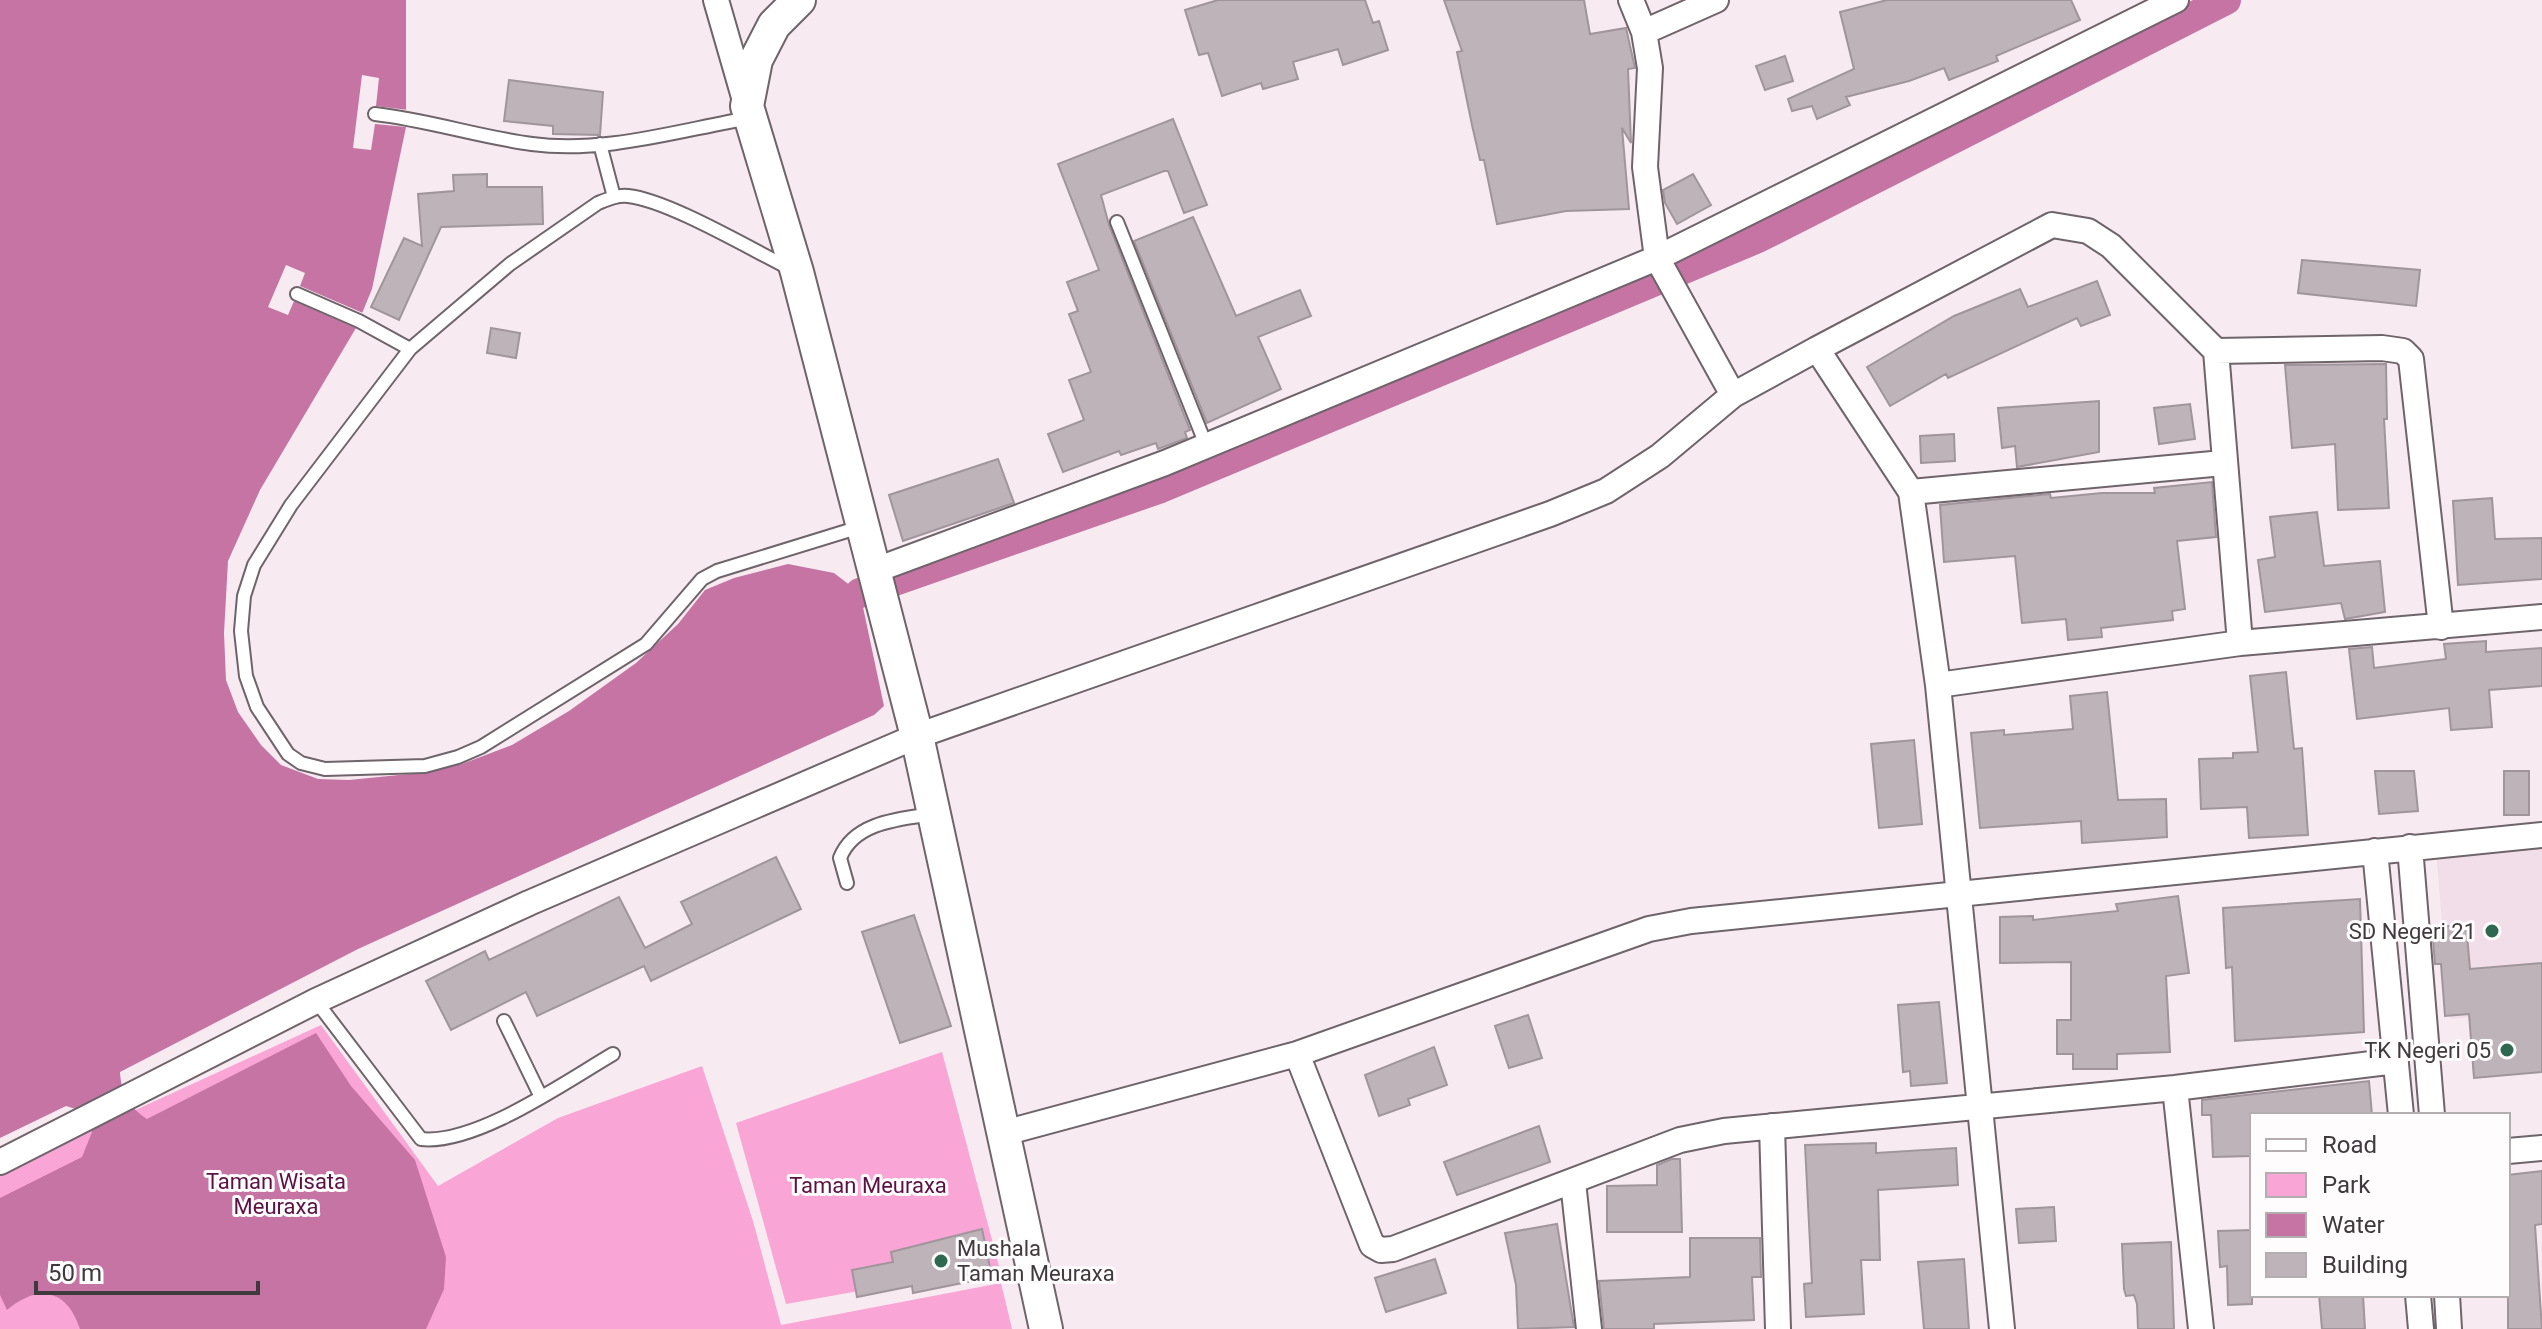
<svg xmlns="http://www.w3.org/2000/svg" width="2542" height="1329" viewBox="0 0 2542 1329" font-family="Roboto,sans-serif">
  <rect width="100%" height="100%" fill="#f7ebf1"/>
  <!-- built -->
  <path fill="#f1dee8" d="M 2542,842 L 2542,1011 L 2450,1019 L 2436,851 Z"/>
  <!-- green -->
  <path fill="#f9a5d5" d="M 321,1025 L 438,1186 L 558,1118 L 702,1066 L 753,1221 L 781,1325 L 1001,1283 L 1012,1329 L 0,1329 L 0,1172 Z
    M 942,1052 L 999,1266 L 786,1304 L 736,1123 Z"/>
  <!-- water -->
  <path fill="#c674a4" d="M 0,0 L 406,0 L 406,127 L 372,289 L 356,328 L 260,490 L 228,561 L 224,633 L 226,680 L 238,712 L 261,745 L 281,765 L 318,779 L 349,780 L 419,773 L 462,764 L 512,745 L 569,711 L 636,663 L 678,624 L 705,590 L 734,578 L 788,564 L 834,573 L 860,593 L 884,706 L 874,715 L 358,949 L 120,1072 C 121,1094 129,1107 147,1119 L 316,1033 L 351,1086 L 415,1160 L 446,1257 L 444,1289 L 426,1329 L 80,1329 C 67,1288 37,1284 7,1310 L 0,1295 L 0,1198 L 82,1157 L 92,1132 L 82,1111 L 66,1106 L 0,1138 Z"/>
  <!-- pier -->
  <path fill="#f7ebf1" d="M 362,75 L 379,78 L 376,106 L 408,110 L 406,127 L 375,124 L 371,150 L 353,148 Z
    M 286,265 L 305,273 L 300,286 L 363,313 L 356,328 L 294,301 L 288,315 L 268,307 Z"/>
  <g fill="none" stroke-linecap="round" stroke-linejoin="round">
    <!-- canal -->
    <path stroke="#c674a4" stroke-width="30" d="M 860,593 L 1161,488 L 1758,238 L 2226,0"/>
  </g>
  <!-- building -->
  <path fill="#beb3b9" stroke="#a0959b" stroke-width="2" d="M 1218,0 L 1365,0 L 1373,23 L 1379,21 L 1388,50 L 1343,65 L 1338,49 L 1293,62 L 1298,79 L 1263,89 L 1261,83 L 1222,96 L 1208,53 L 1199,55 L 1185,10 Z
    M 1444,0 L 1584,0 L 1590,34 L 1626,28 L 1635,68 L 1628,69 L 1631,143 L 1622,128 L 1629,209 L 1566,211 L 1497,224 L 1484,160 L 1480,160 L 1472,125 L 1457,52 L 1462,51 Z
    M 1887,0 L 2071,0 L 2080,20 L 1996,56 L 1998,61 L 1949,80 L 1944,68 L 1909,81 L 1846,97 L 1850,105 L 1817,119 L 1812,106 L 1792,111 L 1788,99 L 1854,69 L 1840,12 Z
    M 1785,56 L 1793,81 L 1765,90 L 1756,66 Z
    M 509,80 L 603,92 L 600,135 L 553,134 L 553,126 L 504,121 Z
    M 1173,119 L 1207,205 L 1184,213 L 1168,171 L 1164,171 L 1101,195 L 1109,225 L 1190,430 L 1185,432 L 1187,438 L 1158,449 L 1156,443 L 1121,455 L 1119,451 L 1063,472 L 1048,434 L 1084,420 L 1069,380 L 1091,372 L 1069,314 L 1078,311 L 1067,282 L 1099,270 L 1058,164 Z
    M 487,174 L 487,187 L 542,187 L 543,224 L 441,227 L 399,320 L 371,307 L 404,238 L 422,246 L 418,194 L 454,191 L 453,175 Z
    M 1693,174 L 1711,205 L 1677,224 L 1665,203 L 1663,190 Z
    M 1193,217 L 1236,316 L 1300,290 L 1311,316 L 1258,337 L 1281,389 L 1207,423 L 1134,241 Z
    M 2302,260 L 2420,270 L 2416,306 L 2298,293 Z
    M 2097,281 L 2110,315 L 2081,326 L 2077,318 L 1948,378 L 1946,374 L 1890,406 L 1867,367 L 1954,316 L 2020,289 L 2028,307 Z
    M 491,328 L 520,333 L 516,358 L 487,353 Z
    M 2386,364 L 2387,419 L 2384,419 L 2389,508 L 2338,510 L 2335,444 L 2292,448 L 2285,365 Z
    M 2099,401 L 2099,452 L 2017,467 L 2015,446 L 2002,448 L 1998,408 Z
    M 2190,404 L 2195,439 L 2159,444 L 2154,408 Z
    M 1954,434 L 1955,461 L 1921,463 L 1920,436 Z
    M 998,459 L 1014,503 L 903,541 L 889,495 Z
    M 2212,482 L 2216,537 L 2177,541 L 2185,609 L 2172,611 L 2173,620 L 2101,628 L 2102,637 L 2068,640 L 2066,619 L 2022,623 L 2015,556 L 1944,562 L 1940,505 L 2050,494 L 2051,498 L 2102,493 L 2155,493 L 2154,488 Z
    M 2492,498 L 2495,539 L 2542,538 L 2542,579 L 2458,585 L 2453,501 Z
    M 2317,512 L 2324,566 L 2380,561 L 2385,612 L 2345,619 L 2341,603 L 2265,612 L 2258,560 L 2275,557 L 2270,517 Z
    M 2486,641 L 2486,652 L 2542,648 L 2542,686 L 2489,690 L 2492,727 L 2451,730 L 2449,708 L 2357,719 L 2349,649 L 2372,647 L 2374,668 L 2446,659 L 2444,644 Z
    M 2286,672 L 2294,749 L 2302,748 L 2308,835 L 2249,838 L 2247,807 L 2201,809 L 2199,759 L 2233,758 L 2233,753 L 2258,752 L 2250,676 Z
    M 2107,692 L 2118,800 L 2166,799 L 2167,837 L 2082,843 L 2081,821 L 1980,828 L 1971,733 L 2004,730 L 2004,735 L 2073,729 L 2070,696 Z
    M 1914,740 L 1922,824 L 1879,828 L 1871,744 Z
    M 2375,771 L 2414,771 L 2418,811 L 2379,814 Z
    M 2504,771 L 2529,771 L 2529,815 L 2504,815 Z
    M 776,857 L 801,909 L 651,981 L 644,966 L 537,1016 L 526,992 L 451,1030 L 426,981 L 485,951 L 489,960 L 619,897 L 645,948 L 692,924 L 681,902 Z
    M 2178,896 L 2189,973 L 2166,976 L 2170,1052 L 2117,1054 L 2117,1069 L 2073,1069 L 2073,1054 L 2057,1054 L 2057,1020 L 2071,1020 L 2071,962 L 2000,963 L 2000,917 L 2033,916 L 2033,920 L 2118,911 L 2116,904 Z
    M 2360,899 L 2364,1032 L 2235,1041 L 2232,967 L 2226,968 L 2223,908 Z
    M 914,915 L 951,1026 L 900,1043 L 862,932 Z
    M 2466,924 L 2470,969 L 2542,963 L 2542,1072 L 2474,1078 L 2469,1014 L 2445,1016 L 2441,964 L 2435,964 L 2432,928 Z
    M 1939,1002 L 1947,1083 L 1911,1086 L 1910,1071 L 1903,1072 L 1898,1005 Z
    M 1528,1015 L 1542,1058 L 1509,1068 L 1495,1026 Z
    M 1434,1047 L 1447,1085 L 1408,1099 L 1410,1105 L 1379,1116 L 1365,1075 Z
    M 2369,1081 L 2372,1115 L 2252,1115 L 2252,1156 L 2213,1157 L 2211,1115 L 2202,1115 L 2202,1100 Z
    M 1539,1126 L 1550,1162 L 1457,1195 L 1444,1162 Z
    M 1876,1143 L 1876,1153 L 1956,1148 L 1958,1185 L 1878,1190 L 1880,1260 L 1861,1260 L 1864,1314 L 1806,1317 L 1804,1284 L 1812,1283 L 1805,1145 Z
    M 1672,1159 L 1680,1159 L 1682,1232 L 1607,1232 L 1607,1186 L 1657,1185 L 1657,1165 Z
    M 2542,1171 L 2542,1224 L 2535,1225 L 2542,1329 L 2508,1329 L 2508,1175 Z
    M 2054,1207 L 2056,1241 L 2019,1243 L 2016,1209 Z
    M 1557,1224 L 1574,1327 L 1518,1329 L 1516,1285 L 1505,1233 Z
    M 982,1229 L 992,1277 L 913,1293 L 912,1286 L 857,1297 L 852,1270 L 893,1262 L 891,1252 Z
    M 2252,1230 L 2252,1304 L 2228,1305 L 2227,1266 L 2220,1267 L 2218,1231 Z
    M 1690,1238 L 1760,1238 L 1761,1277 L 1752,1277 L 1754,1320 L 1654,1324 L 1654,1329 L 1604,1329 L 1599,1281 L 1690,1277 Z
    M 2171,1242 L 2174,1329 L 2138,1329 L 2137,1304 L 2134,1295 L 2126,1296 L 2124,1289 L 2122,1244 Z
    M 1435,1259 L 1446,1293 L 1386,1312 L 1375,1278 Z
    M 1964,1259 L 1969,1329 L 1924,1329 L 1918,1262 Z
    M 2319,1295 L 2363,1295 L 2365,1329 L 2322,1329 Z"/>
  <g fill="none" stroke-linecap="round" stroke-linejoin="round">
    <defs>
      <path id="service" d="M 375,114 C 428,120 479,137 532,144 C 603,154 680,130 750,118
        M 600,144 L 614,197
        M 1117,222 L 1206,445
        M 791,269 C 752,250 668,200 628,196 C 617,195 608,199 598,203 L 510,264 L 410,349 L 291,505 L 254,565 L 244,596 L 241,631 L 246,676 L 257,707 L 288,754 L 301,763 L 325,769 L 425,766 L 458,757 L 481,747 L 646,644 L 702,579 L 717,571 L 860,527
        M 297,294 L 359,321 L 410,349
        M 847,883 L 840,858 C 854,822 899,819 933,814
        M 316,1001 L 421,1139 C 476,1145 565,1082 613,1054
        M 504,1021 L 541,1097"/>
      <path id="minor" d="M 716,0 L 746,104
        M 1631,0 L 1644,32 L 1716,0
        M 1644,32 L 1650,68 L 1645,167 L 1657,258 L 1733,395
        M 1817,349 L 2052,225 L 2088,231 L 2111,246 L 2216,351 L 2382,348 L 2403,351 L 2411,359 L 2441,627
        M 2216,351 L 2240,643
        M 1911,492 L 2223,463
        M 876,570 L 1165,463 L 1657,258 L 2176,0
        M 1938,685 L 2240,643 L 2542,617
        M 2410,847 L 2432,1115
        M 2375,851 L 2401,1115
        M 1297,1054 L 1372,1245 L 1381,1250 L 1393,1249 L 1680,1140 L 1724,1131 L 2175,1088 L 2396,1061
        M 2175,1088 L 2201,1329
        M 1772,1126 L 1778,1329
        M 1004,1133 L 1297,1054 L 1649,929 L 1691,921 L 2542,835
        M 2508,1151 L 2542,1148
        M 0,1162 L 316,1001 L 529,903 L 917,736 L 1550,514 L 1606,491 L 1660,456 L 1733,395 L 1817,349 L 1911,492 L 1938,685 L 2002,1329
        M 1573,1182 L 1589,1329
        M 2418,1295 L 2421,1329
        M 2447,1295 L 2449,1329"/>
      <path id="tertiary" d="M 799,0 L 774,25 L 756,60 L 747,106 L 797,272 L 917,736 L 1046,1329"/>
    </defs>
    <!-- service casing -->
    <use href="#service" stroke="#6e6469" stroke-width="16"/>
    <!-- minor casing -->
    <use href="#minor" stroke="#6e6469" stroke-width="28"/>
    <!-- tertiary casing -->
    <use href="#tertiary" stroke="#6e6469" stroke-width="36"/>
    <!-- service -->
    <use href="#service" stroke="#fff" stroke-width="12"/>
    <!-- minor -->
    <use href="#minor" stroke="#fff" stroke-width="24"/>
    <!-- tertiary -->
    <use href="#tertiary" stroke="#fff" stroke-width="32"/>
  </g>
  <!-- markers -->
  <g fill="#2e6850" stroke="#fefcfd" stroke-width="3">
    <circle cx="2492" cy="931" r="8"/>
    <circle cx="2507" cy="1050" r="8"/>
    <circle cx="941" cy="1261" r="8"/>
  </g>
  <g text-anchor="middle" stroke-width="6" stroke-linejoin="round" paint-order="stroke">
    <!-- poi labels -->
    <g font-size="22" fill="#3f3a3d" stroke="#fefcfd" text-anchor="end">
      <text x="2476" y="939">SD Negeri 21</text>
      <text x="2491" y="1058">TK Negeri 05</text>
      <text x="957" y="1256" text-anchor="start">Mushala<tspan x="957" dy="25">Taman Meuraxa</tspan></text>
    </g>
    <!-- park labels -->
    <g font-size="22" fill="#5c1143" stroke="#fefcfd">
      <text x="276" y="1189">Taman Wisata<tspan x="276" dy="25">Meuraxa</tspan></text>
      <text x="868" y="1193">Taman Meuraxa</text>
    </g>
  </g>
  <!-- legend -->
  <rect x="2250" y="1113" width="260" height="184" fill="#fefcfd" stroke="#b2aeb0" stroke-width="2"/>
  <rect x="2266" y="1139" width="40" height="12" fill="#ffffff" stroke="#b2aeb0" stroke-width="2"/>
  <text x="2322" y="1153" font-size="24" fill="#3f3a3d">Road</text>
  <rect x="2266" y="1173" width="40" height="24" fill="#f9a5d5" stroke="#b2aeb0" stroke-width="2"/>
  <text x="2322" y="1193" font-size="24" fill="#3f3a3d">Park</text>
  <rect x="2266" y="1213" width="40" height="24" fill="#c674a4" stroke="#b2aeb0" stroke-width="2"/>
  <text x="2322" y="1233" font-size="24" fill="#3f3a3d">Water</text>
  <rect x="2266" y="1253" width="40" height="24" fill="#beb3b9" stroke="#b2aeb0" stroke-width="2"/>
  <text x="2322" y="1273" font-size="24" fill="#3f3a3d">Building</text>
  <!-- scale -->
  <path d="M36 1281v12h222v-12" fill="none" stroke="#3f3a3d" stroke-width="4"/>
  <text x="48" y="1281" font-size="24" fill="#3f3a3d" stroke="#fefcfd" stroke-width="6" paint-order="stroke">50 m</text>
</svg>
